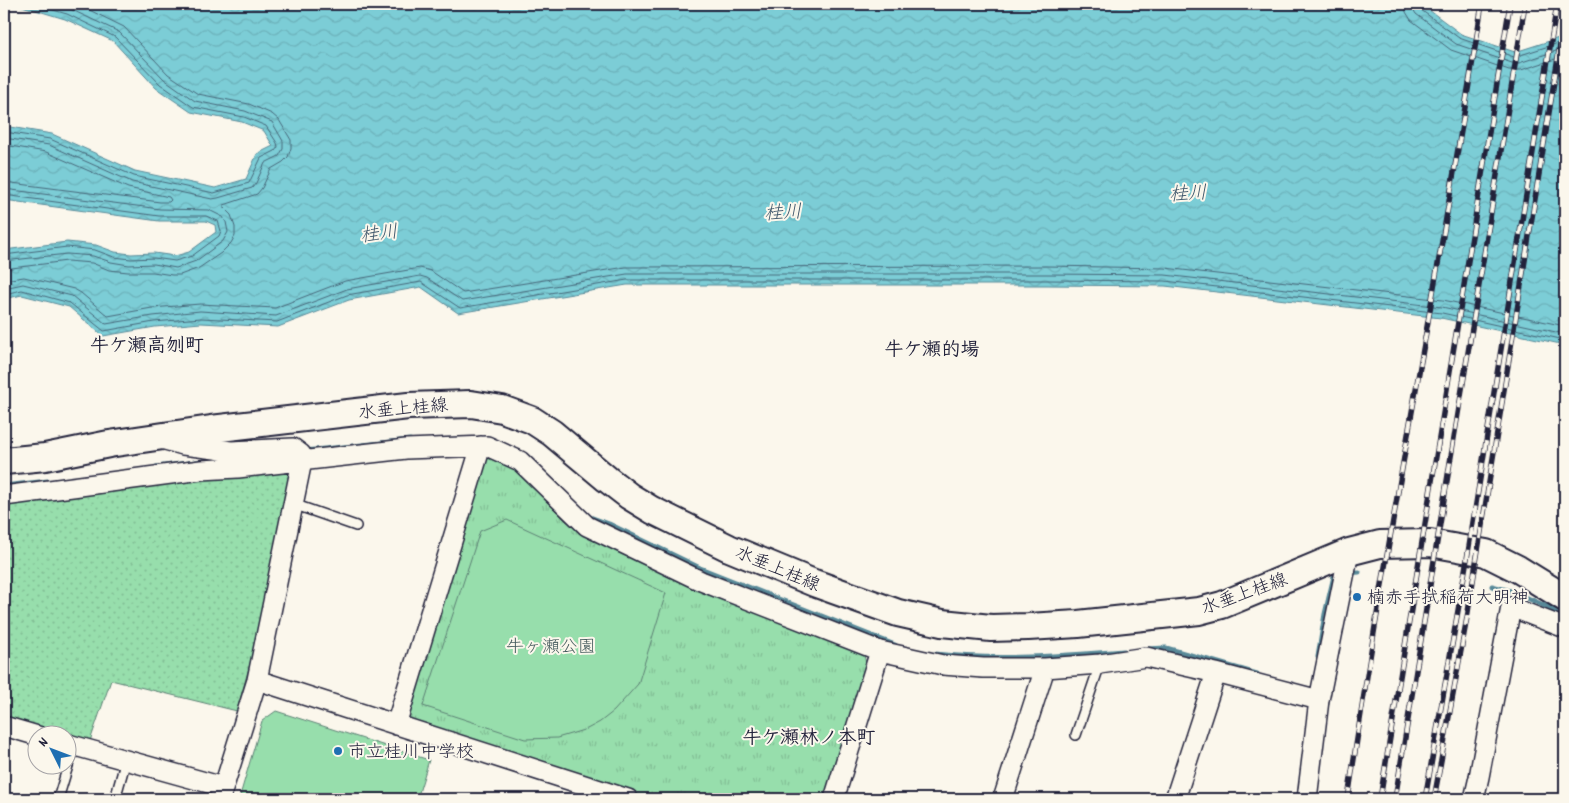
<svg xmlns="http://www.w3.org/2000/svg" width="1569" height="803" viewBox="0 0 1569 803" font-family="Dekko,'Klee One',sans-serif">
  <defs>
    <pattern id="grass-dots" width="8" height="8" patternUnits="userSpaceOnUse" patternTransform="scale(1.25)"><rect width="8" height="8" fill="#97deac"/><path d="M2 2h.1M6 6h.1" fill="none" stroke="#82be95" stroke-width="1.8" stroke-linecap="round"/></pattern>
    <pattern id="park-tufts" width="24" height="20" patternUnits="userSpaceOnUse" patternTransform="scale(1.25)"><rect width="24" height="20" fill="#97deac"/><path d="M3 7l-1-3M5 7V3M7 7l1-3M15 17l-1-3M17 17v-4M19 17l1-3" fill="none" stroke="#82be95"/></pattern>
    <pattern id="water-waves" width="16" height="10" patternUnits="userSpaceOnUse" patternTransform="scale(1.25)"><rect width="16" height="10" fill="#7ccdd6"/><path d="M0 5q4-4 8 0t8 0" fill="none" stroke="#6bb0b9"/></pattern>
  </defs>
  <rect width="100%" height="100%" fill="#fbf7ec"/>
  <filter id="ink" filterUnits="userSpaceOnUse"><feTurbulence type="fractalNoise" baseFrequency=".02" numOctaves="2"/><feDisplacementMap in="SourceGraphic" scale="10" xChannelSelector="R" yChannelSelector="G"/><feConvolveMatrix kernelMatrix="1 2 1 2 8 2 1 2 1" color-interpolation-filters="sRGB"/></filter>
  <g filter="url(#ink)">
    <!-- grass -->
    <path fill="url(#grass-dots)" stroke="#5c8074" d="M 286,470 L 293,475 L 259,631 L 237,711 L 111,680 L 89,744 L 68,736 L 60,735 L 4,720 L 4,504 C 98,494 192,478 286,470 Z"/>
    <!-- park -->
    <path fill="url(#park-tufts)" stroke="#5c8074" d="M 490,457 L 512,467 L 566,521 L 577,530 L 863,652 L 866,663 L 826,799 L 646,799 L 413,724 L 405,715 L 481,465 Z"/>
    <!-- pitch -->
    <path fill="#97deac" stroke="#5c8074" d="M 507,520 L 666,593 L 638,684 L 614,711 L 600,722 L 587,729 L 557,738 L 525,739 L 423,706 L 480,531 Z
      M 276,711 L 429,760 L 417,799 L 239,799 L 262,721 Z"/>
    <!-- water -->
    <path fill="url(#water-waves)" stroke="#588998" d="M 8,4 L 1421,4 L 1461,34 L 1515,52 L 1565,36 L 1565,345 L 1441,318 L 1165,286 L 1047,285 L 627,285 L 458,313 L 421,287 L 349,300 L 278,327 L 201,323 L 155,327 L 103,336 L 69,307 L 22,295 L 4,299 L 4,250 L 67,242 L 96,245 L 115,252 L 131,254 L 154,253 L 175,256 L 189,252 L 216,232 L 215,225 L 206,221 L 159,221 L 4,200 L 4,126 L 52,134 L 135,171 L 215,188 L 246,179 L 257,154 L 273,146 L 264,131 L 242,122 L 191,112 L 156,88 L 113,41 L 65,19 L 22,6 Z"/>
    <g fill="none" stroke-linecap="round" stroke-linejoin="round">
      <!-- shore -->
      <path stroke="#466679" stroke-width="1" d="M 1405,4 L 1406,12 L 1411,20 L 1451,50 L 1509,70 L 1521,70 L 1565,56
        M 1412,4 L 1413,9 L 1416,14 L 1456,44 L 1512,63 L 1519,63 L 1565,48
        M 1419,4 L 1421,10 L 1459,38 L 1514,57 L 1565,41
        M 4,132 L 50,139 L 134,176 L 214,193 L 249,183 L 261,158 L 275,151 L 278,147 L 277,143 L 266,126 L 244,117 L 193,107 L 160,84 L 115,37 L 67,14 L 32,4
        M 4,138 L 49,145 L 132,182 L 212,199 L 218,198 L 252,188 L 256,183 L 265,163 L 279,156 L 283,149 L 283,141 L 272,122 L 245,111 L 195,101 L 164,79 L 119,32 L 70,9 L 54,4
        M 4,145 L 46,152 L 128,188 L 169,197 L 171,200 L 169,202 L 160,202 L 4,182
        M 4,189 L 160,209 L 209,210 L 223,217 L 226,222 L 228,232 L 223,241 L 196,261 L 176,268 L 154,264 L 129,265 L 111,262 L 93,256 L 67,254 L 4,261
        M 4,195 L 159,216 L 206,216 L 218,221 L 221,231 L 219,236 L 192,256 L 175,261 L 154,258 L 131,259 L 114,257 L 95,250 L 67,247 L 4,255
        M 4,269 L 67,261 L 92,263 L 109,270 L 128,272 L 153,272 L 172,275 L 180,275 L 199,268 L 221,253 L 231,243 L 235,236 L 235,227 L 231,215 L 224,208 L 224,205 L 257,194 L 262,188 L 271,169 L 283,162 L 288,157 L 291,148 L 291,140 L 279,120 L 272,114 L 249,104 L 198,94 L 168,74 L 124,27 L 77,4
        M 4,280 L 24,277 L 74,289 L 81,293 L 108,316 L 152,308 L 200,304 L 275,308 L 345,281 L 420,268 L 431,271 L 463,293 L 626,267 L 1047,266 L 1165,268 L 1443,300 L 1565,326
        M 4,288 L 23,284 L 72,296 L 106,324 L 153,316 L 200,311 L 276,316 L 347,289 L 420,276 L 427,278 L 462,301 L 627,274 L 1047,274 L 1165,275 L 1442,307 L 1565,334
        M 4,294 L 22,290 L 70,303 L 94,323 L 104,331 L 154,322 L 201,318 L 277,322 L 347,295 L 421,282 L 460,308 L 627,280 L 1047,280 L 1165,281 L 1442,313 L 1565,340"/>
      <!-- stream -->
      <path stroke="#588998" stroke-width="5" d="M 305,451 L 410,440
        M 156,467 L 204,461
        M 4,486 L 48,481
        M 587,516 L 609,524 L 700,568 L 895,645
        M 1348,573 L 1359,572
        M 1492,586 L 1514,592 L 1565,615
        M 1147,649 L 1166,648 L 1257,674
        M 935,654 C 998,661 1061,656 1124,651
        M 1318,657 L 1325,614 L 1334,576 L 1340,575"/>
      <defs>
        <path id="service" d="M 293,504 L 356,526
          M 1076,735 L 1100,664
          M 58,799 L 74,746
          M 115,799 L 126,760"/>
        <path id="minor" d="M 165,440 L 183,445 L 231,451 L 293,448 L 301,454 L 302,461 L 257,680 L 220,799
          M 4,496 L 201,470 L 238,468 L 406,449 L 487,446 L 520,461 L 587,526 L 701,581 L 880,651 L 943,665 L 983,668 L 1045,668 L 1100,664 L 1146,657 L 1216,673 L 1319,700
          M 257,680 L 628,799
          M 396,725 L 481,446
          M 4,726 L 38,736
          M 68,744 L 223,787
          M 834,799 L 880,651
          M 1003,799 L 1045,668
          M 1175,799 L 1216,673
          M 1307,799 L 1319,700 L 1349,552
          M 1474,799 L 1479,777 L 1511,607 L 1565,628"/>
        <path id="secondary" d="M 4,461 L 45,457 L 109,444 L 211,429 L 408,406 L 471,404 L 502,409 L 532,420 L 552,433 L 607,479 L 629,496 L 652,510 L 729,548 L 814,583 L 898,613 L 942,623 L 991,628 L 1028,627 L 1078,624 L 1199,611 L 1222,605 L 1349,552 L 1380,544 L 1430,543 L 1486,553 L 1518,569 L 1565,598"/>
      </defs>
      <!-- service casing -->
      <use href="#service" stroke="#22223b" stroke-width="12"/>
      <!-- minor casing -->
      <use href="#minor" stroke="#22223b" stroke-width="22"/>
      <!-- secondary casing -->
      <use href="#secondary" stroke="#22223b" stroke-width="30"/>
      <!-- service -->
      <use href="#service" stroke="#fbf7ec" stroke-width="9"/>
      <!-- minor -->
      <use href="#minor" stroke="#fbf7ec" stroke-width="19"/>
      <!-- secondary -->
      <use href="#secondary" stroke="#fbf7ec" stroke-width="26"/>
      <defs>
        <path id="rail" d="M 1348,799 C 1387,533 1440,269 1482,4
          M 1380,799 L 1510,4
          M 1395,799 L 1525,4
          M 1425,799 L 1467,559 L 1557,4
          M 1434,799 L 1468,612 L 1565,14"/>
      </defs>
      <!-- rail casing -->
      <use href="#rail" stroke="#22223b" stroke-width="5.5"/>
      <!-- rail -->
      <use href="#rail" stroke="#fbf7ec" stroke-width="4" stroke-dasharray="11" stroke-linecap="butt"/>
    </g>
  </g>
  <!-- markers -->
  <g fill="#1f6fb2" stroke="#fbf7ec" stroke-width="2">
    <circle cx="1357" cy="597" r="5"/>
    <circle cx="338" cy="751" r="5"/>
  </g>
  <g text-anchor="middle" stroke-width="4" stroke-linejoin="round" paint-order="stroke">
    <!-- street labels -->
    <g font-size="18" fill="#22223b" stroke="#fbf7ec">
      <text transform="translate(403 408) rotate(-5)" y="6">水垂上桂線</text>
      <text transform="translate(778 568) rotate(23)" y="6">水垂上桂線</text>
      <text transform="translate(1244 593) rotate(-20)" y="6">水垂上桂線</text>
    </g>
    <!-- poi labels -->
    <g font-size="18" fill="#22223b" stroke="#fbf7ec" text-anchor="start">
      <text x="1367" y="603">楠赤手拭稲荷大明神</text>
      <text x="348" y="757">市立桂川中学校</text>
    </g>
    <!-- park labels -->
    <g font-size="18" fill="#455a5d" stroke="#fbf7ec">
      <text x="551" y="652">牛ヶ瀬公園</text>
    </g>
    <!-- water labels -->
    <g font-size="19" font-style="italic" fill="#3d556a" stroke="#fbf7ec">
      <text transform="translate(1188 192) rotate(-3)" y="7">桂川</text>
      <text transform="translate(783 211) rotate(-3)" y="7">桂川</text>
      <text transform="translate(379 232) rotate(-7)" y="7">桂川</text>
    </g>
    <!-- neighbourhood labels -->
    <g font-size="19" font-weight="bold" fill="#22223b" stroke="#fbf7ec">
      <text x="147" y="351">牛ケ瀬高刎町</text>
      <text x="932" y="355">牛ケ瀬的場</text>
      <text x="809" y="743">牛ケ瀬林ノ本町</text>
    </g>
  </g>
  <!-- margin -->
  <rect width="1569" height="803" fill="none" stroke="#fbf7ec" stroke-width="20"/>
  <rect x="10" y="10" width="1549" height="783" fill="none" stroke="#22223b" stroke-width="2" filter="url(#ink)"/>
  <!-- north arrow -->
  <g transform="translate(52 750) rotate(312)"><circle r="24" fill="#fbf7ec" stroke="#a4a2a5"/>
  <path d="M0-4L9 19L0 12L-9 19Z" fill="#1f6fb2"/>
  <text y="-8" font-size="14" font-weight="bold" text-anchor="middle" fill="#22223b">N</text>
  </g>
</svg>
